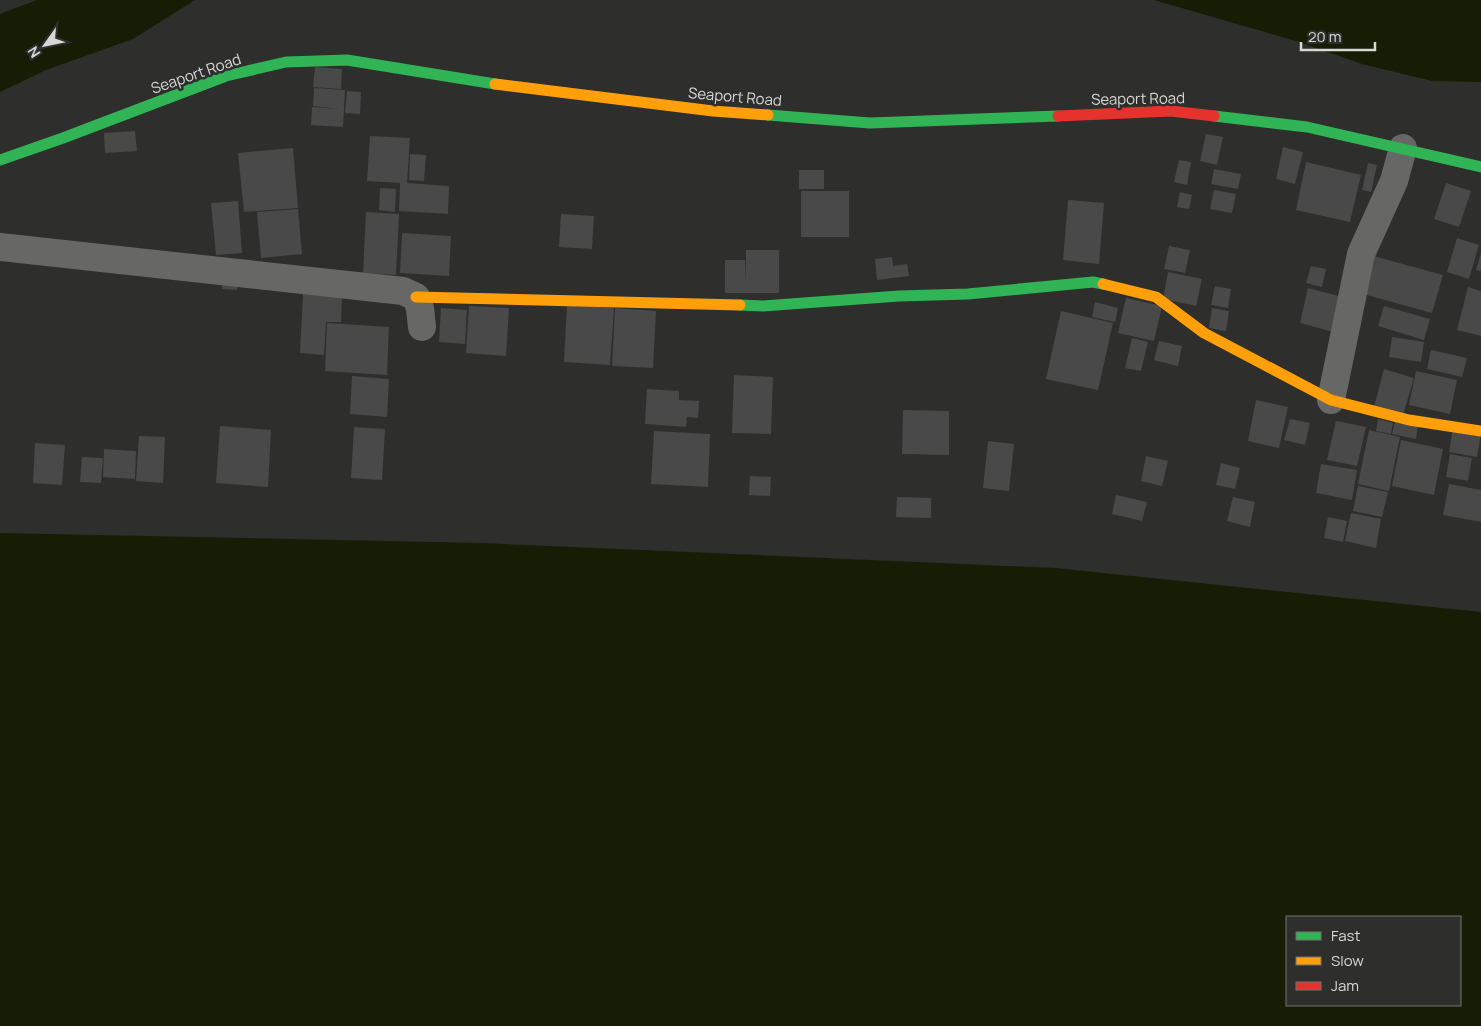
<svg xmlns="http://www.w3.org/2000/svg" width="1481" height="1026" viewBox="0 0 1481 1026" font-family="Manrope,sans-serif">
  <rect width="100%" height="100%" fill="#2e2e2d"/>
  <!-- water -->
  <path fill="#161d04" fill-rule="evenodd" d="M 37,0 L 195,0 L 133,39 L 46,70 L 0,92 L 0,14 Z
    M 1154,0 L 1481,0 L 1481,82 L 1432,81 L 1362,64 L 1296,41 Z
    M 0,533 L 482,543 L 1055,568 L 1481,612 L 1481,1026 L 0,1026 ZM 1287,917 L 1460,917 L 1460,1005 L 1287,1005 Z"/>
  <!-- building -->
  <path fill="#484948" d="M 315,67 L 342,69 L 341,89 L 313,87 Z
    M 314,88 L 345,90 L 343,127 L 311,125 L 312,107 L 340,109 L 313,106 Z
    M 347,91 L 361,92 L 360,114 L 345,113 Z
    M 135,131 L 137,151 L 105,153 L 104,133 Z
    M 1206,134 L 1223,137 L 1217,165 L 1200,161 Z
    M 370,136 L 410,138 L 407,183 L 449,186 L 448,214 L 399,211 L 400,183 L 367,181 Z
    M 1283,147 L 1303,152 L 1295,184 L 1276,179 Z
    M 293,148 L 298,208 L 244,212 L 238,153 Z
    M 410,154 L 426,155 L 424,181 L 409,180 Z
    M 1179,160 L 1191,162 L 1187,185 L 1174,182 Z
    M 1306,162 L 1361,175 L 1350,222 L 1296,210 Z
    M 1368,163 L 1377,165 L 1371,192 L 1362,190 Z
    M 1214,169 L 1241,174 L 1238,189 L 1211,184 Z
    M 799,170 L 824,170 L 824,189 L 799,189 Z
    M 1446,183 L 1471,191 L 1459,227 L 1434,219 Z
    M 380,188 L 396,189 L 395,212 L 379,210 Z
    M 1214,190 L 1236,194 L 1232,213 L 1210,209 Z
    M 801,191 L 849,191 L 849,237 L 801,237 Z
    M 1180,192 L 1192,195 L 1189,209 L 1177,207 Z
    M 1068,200 L 1104,203 L 1099,264 L 1063,260 Z
    M 238,201 L 242,253 L 216,255 L 211,203 Z
    M 298,209 L 302,254 L 261,258 L 257,212 Z
    M 366,212 L 399,214 L 396,275 L 363,273 Z
    M 561,214 L 594,216 L 592,249 L 559,247 Z
    M 402,233 L 451,236 L 449,276 L 400,273 Z
    M 1457,238 L 1479,245 L 1469,279 L 1447,272 Z
    M 1169,246 L 1190,250 L 1185,273 L 1164,269 Z
    M 746,250 L 779,250 L 779,293 L 725,293 L 725,260 L 745,260 L 746,281 Z
    M 1481,253 L 1481,271 L 1476,270 Z
    M 1366,254 L 1443,275 L 1432,313 L 1356,292 Z
    M 892,257 L 893,266 L 907,264 L 909,276 L 877,280 L 875,259 Z
    M 1311,266 L 1326,269 L 1322,287 L 1306,283 Z
    M 1168,272 L 1202,279 L 1196,306 L 1163,299 Z
    M 223,274 L 238,274 L 237,290 L 222,289 Z
    M 1215,286 L 1231,289 L 1228,308 L 1211,305 Z
    M 1468,287 L 1481,291 L 1481,336 L 1457,330 Z
    M 1308,288 L 1350,299 L 1341,334 L 1300,323 Z
    M 303,293 L 342,296 L 341,322 L 326,322 L 324,355 L 300,353 Z
    M 1126,298 L 1162,306 L 1154,341 L 1118,333 Z
    M 1095,302 L 1118,308 L 1115,322 L 1092,317 Z
    M 567,305 L 614,308 L 610,365 L 564,362 Z
    M 469,306 L 509,308 L 506,356 L 466,353 Z
    M 1384,306 L 1430,319 L 1424,340 L 1378,326 Z
    M 441,308 L 467,310 L 465,344 L 439,342 Z
    M 615,308 L 656,311 L 653,368 L 612,366 Z
    M 1212,308 L 1229,311 L 1226,331 L 1209,328 Z
    M 1061,311 L 1113,323 L 1098,390 L 1046,379 Z
    M 327,323 L 389,327 L 387,375 L 325,371 Z
    M 1392,337 L 1424,342 L 1421,362 L 1389,357 Z
    M 1132,338 L 1148,342 L 1141,371 L 1125,368 Z
    M 1159,341 L 1182,346 L 1178,366 L 1154,360 Z
    M 1431,350 L 1467,358 L 1462,377 L 1427,369 Z
    M 1384,369 L 1414,378 L 1403,415 L 1374,407 Z
    M 1416,371 L 1457,380 L 1450,414 L 1409,405 Z
    M 734,375 L 773,377 L 771,434 L 732,433 Z
    M 352,376 L 389,379 L 387,417 L 350,414 Z
    M 647,389 L 679,391 L 679,400 L 699,401 L 698,418 L 687,417 L 686,427 L 645,424 Z
    M 1256,400 L 1288,407 L 1279,448 L 1248,441 Z
    M 903,410 L 949,411 L 949,455 L 902,454 Z
    M 1290,419 L 1310,423 L 1305,445 L 1284,440 Z
    M 1378,419 L 1393,423 L 1391,434 L 1376,431 Z
    M 1336,421 L 1366,427 L 1357,466 L 1327,460 Z
    M 1395,421 L 1418,426 L 1416,439 L 1392,434 Z
    M 220,426 L 271,430 L 268,487 L 216,483 Z
    M 354,427 L 385,429 L 382,480 L 351,478 Z
    M 1453,428 L 1481,433 L 1477,457 L 1449,452 Z
    M 1369,430 L 1400,437 L 1389,491 L 1358,484 Z
    M 654,431 L 710,434 L 708,487 L 651,484 Z
    M 139,436 L 165,437 L 163,483 L 136,481 Z
    M 1401,440 L 1443,449 L 1434,495 L 1392,486 Z
    M 988,441 L 1014,444 L 1009,491 L 983,488 Z
    M 35,443 L 65,445 L 62,485 L 33,483 Z
    M 104,449 L 136,451 L 135,479 L 103,477 Z
    M 1450,454 L 1472,458 L 1468,481 L 1446,477 Z
    M 1146,456 L 1168,461 L 1162,486 L 1141,481 Z
    M 82,457 L 103,458 L 101,483 L 80,482 Z
    M 1221,463 L 1240,468 L 1235,489 L 1216,485 Z
    M 1321,464 L 1357,470 L 1352,500 L 1316,493 Z
    M 750,476 L 771,477 L 770,496 L 749,495 Z
    M 1449,484 L 1481,490 L 1481,522 L 1443,515 Z
    M 1358,486 L 1388,492 L 1382,517 L 1353,511 Z
    M 1116,495 L 1147,502 L 1142,521 L 1112,514 Z
    M 897,497 L 931,498 L 931,518 L 896,517 Z
    M 1233,497 L 1255,502 L 1250,527 L 1227,521 Z
    M 1351,513 L 1381,519 L 1376,548 L 1345,541 Z
    M 1328,517 L 1347,521 L 1343,542 L 1324,538 Z"/>
  <g fill="none" stroke-linecap="round" stroke-linejoin="round">
    <!-- street -->
    <path stroke="#676766" stroke-width="28" d="M 0,247 L 403,291 L 416,297 L 420,308 L 422,327
      M 1331,400 L 1361,254 L 1394,181 L 1403,148"/>
    <!-- fast -->
    <path stroke="#30b455" stroke-width="11" d="M 768,115 L 870,123 L 1058,116
      M 1214,116 L 1307,127 L 1481,167
      M 0,160 L 63,138 L 226,76 L 286,62 L 347,60 L 495,84
      M 740,305 L 763,306 L 899,296 L 968,294 L 1093,282 L 1103,284"/>
    <!-- slow -->
    <path stroke="#ff9f0a" stroke-width="11" d="M 495,84 L 713,111 L 768,115
      M 1103,284 L 1156,297 L 1204,333 L 1331,400 L 1409,420 L 1481,431
      M 416,297 L 740,305"/>
    <!-- jam -->
    <path stroke="#e5322d" stroke-width="11" d="M 1058,116 L 1171,111 L 1214,116"/>
  </g>
  <g text-anchor="middle" stroke-width="5" stroke-linejoin="round" paint-order="stroke">
    <!-- street labels -->
    <g font-size="15" fill="#d7d8d6" stroke="#2e2f2c">
      <text transform="translate(196 74) rotate(-19)" y="5">Seaport Road</text>
      <text transform="translate(735 97) rotate(5)" y="5">Seaport Road</text>
      <text transform="translate(1138 99) rotate(-1)" y="5">Seaport Road</text>
    </g>
  </g>
  <!-- legend -->
  <rect x="1286" y="916" width="175" height="90" fill="#2e2f2c" stroke="#727370"/>
  <rect x="1296" y="932" width="25" height="8" fill="#30b455" stroke="#727370"/>
  <text x="1331" y="941" font-size="15" fill="#d7d8d6">Fast</text>
  <rect x="1296" y="957" width="25" height="8" fill="#ff9f0a" stroke="#727370"/>
  <text x="1331" y="966" font-size="15" fill="#d7d8d6">Slow</text>
  <rect x="1296" y="982" width="25" height="8" fill="#e5322d" stroke="#727370"/>
  <text x="1331" y="991" font-size="15" fill="#d7d8d6">Jam</text>
  <!-- north arrow -->
  <g transform="translate(45 45) rotate(237)" stroke="#2e2f2c" stroke-width="4" paint-order="stroke">
  <path d="M0-4L9 19L0 12L-9 19Z" fill="#d7d8d6"/>
  <text y="-8" font-size="14" font-weight="bold" text-anchor="middle" fill="#d7d8d6">N</text>
  </g>
  <!-- scale -->
  <path d="M1301 42v8h74v-8" fill="none" stroke="#d7d8d6" stroke-width="2.5"/>
  <text x="1308" y="42" font-size="15" fill="#d7d8d6" stroke="#2e2f2c" stroke-width="4" paint-order="stroke">20 m</text>
</svg>
